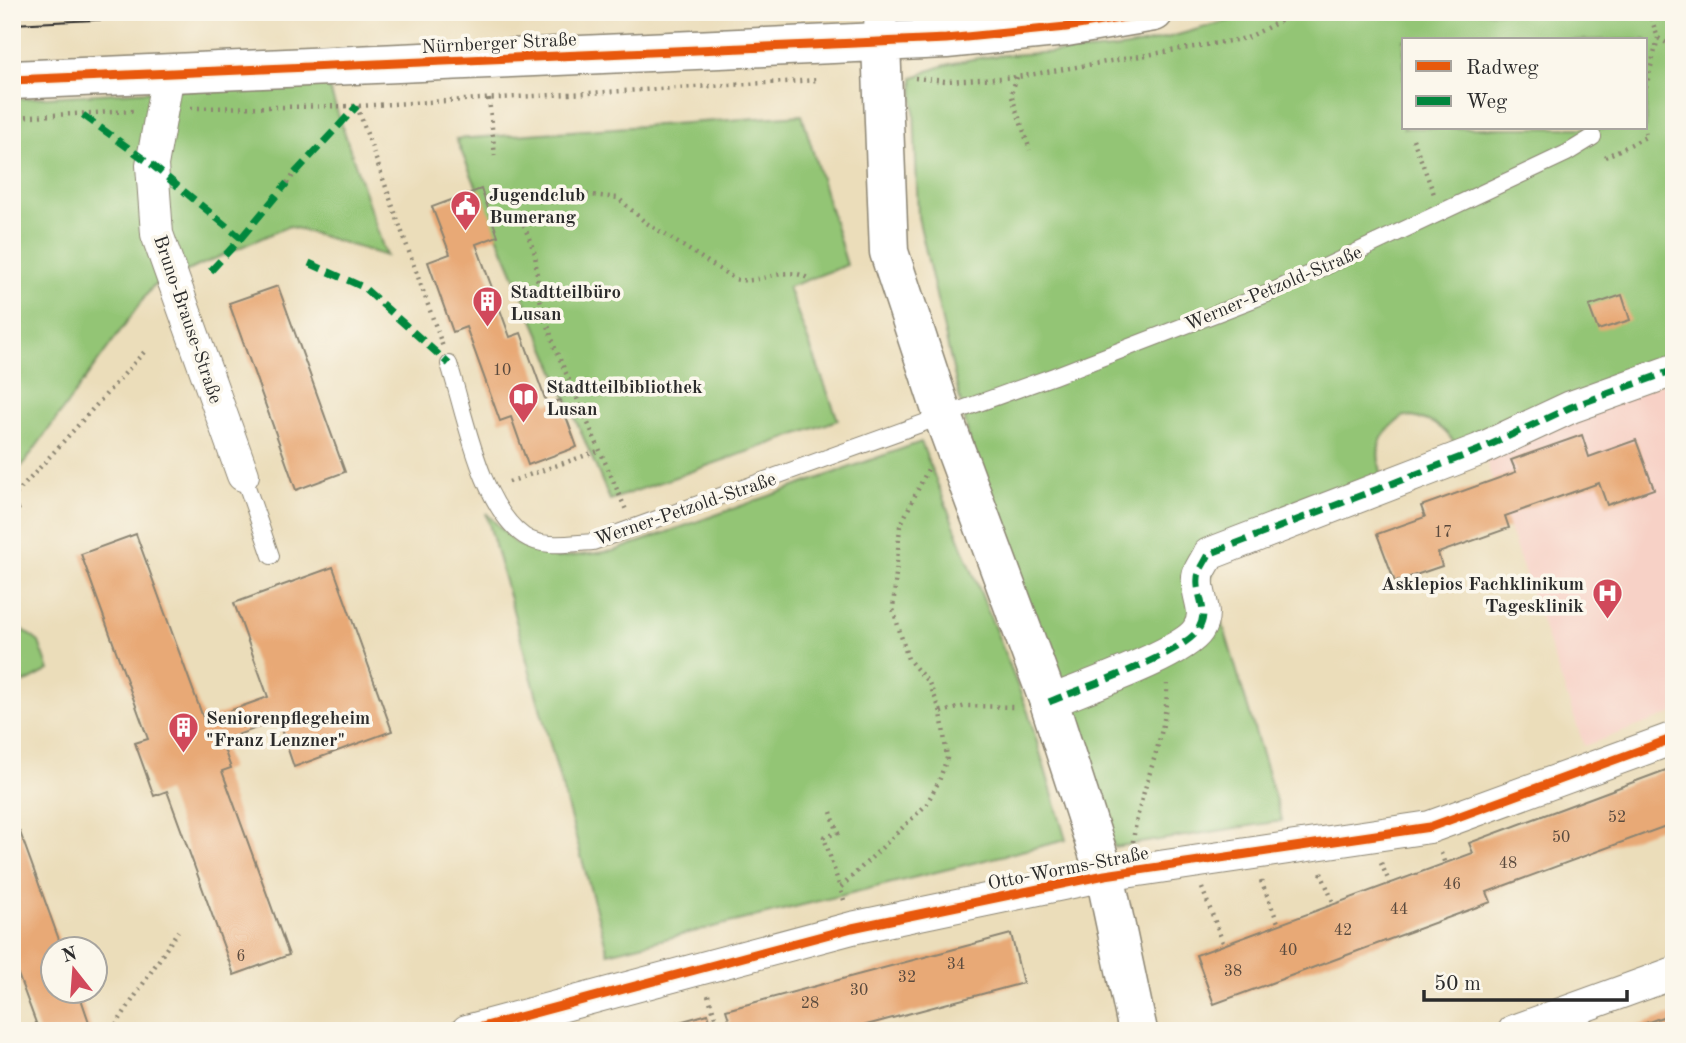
<svg xmlns="http://www.w3.org/2000/svg" width="1686" height="1043" viewBox="0 0 1686 1043" font-family="'Old Standard TT',serif">
  <rect width="100%" height="100%" fill="#fbf7ec"/>
  <filter id="ink" filterUnits="userSpaceOnUse"><feTurbulence type="fractalNoise" baseFrequency=".0143" numOctaves="2"/><feDisplacementMap in="SourceGraphic" scale="14" xChannelSelector="R" yChannelSelector="G"/><feConvolveMatrix kernelMatrix="1 2 1 2 8 2 1 2 1" color-interpolation-filters="sRGB"/></filter>
  <filter id="wash" filterUnits="userSpaceOnUse"><feTurbulence type="fractalNoise" baseFrequency=".00686" numOctaves="4" result="noise"/><feDisplacementMap in="SourceGraphic" scale="28" xChannelSelector="R" yChannelSelector="G"/><feGaussianBlur stdDeviation="1.57" result="paint"/><feColorMatrix in="noise" values="0 0 0 0 0 0 0 0 0 0 0 0 0 0 0 0 0 1.4 0 .05"/><feComposite in="paint" operator="in"/></filter>
  <g filter="url(#wash)">
    <rect width="100%" height="100%" fill="#ebddba"/>
    <!-- built -->
    <path fill="#f7d1c6" d="M 1674,378 L 1674,713 L 1584,746 L 1485,458 Z"/>
    <!-- green -->
    <path fill="#93c575" stroke="#5f7850" stroke-width="2" fill-rule="evenodd" d="M 1245,12 L 1674,12 L 1674,361 L 1457,447 C 1443,424 1430,419 1404,416 C 1380,434 1373,445 1382,475 L 1222,541 L 1210,582 L 1282,821 L 1114,847 L 970,443 L 918,217 L 913,78 C 971,47 1056,56 1121,48 C 1157,43 1195,29 1231,20 ZM 1404,40 L 1646,40 L 1646,128 L 1404,128 Z
      M 327,81 L 386,256 L 289,226 L 153,286 L 22,466 L 12,470 L 12,99 Z
      M 802,115 L 847,265 L 788,287 L 838,420 L 610,500 L 456,139 Z
      M 921,442 L 1028,712 L 1066,840 L 608,953 L 486,513 L 515,543 L 557,558 L 614,551 Z
      M 12,621 L 39,642 L 49,670 L 25,683 L 12,678 Z"/>
    <g id="blocks">
      <!-- building -->
      <path fill="#e8a976" d="M 481,189 L 498,236 L 476,244 L 510,337 L 521,333 L 547,404 L 560,400 L 577,447 L 528,465 L 511,417 L 500,421 L 466,327 L 453,332 L 428,262 L 450,254 L 432,207 Z
        M 278,286 L 345,472 L 296,490 L 229,303 Z
        M 1622,295 L 1630,320 L 1598,330 L 1589,306 Z
        M 1582,435 L 1589,457 L 1636,440 L 1654,489 L 1607,505 L 1599,483 L 1505,516 L 1509,528 L 1438,553 L 1442,566 L 1395,582 L 1377,534 L 1425,517 L 1421,506 L 1516,472 L 1511,460 Z
        M 136,534 L 204,720 L 268,697 L 234,603 L 333,567 L 392,731 L 294,767 L 278,720 L 221,741 L 231,768 L 222,771 L 289,955 L 234,975 L 167,791 L 154,796 L 135,743 L 148,739 L 81,554 Z
        M 1674,767 L 1674,823 L 1487,892 L 1491,902 L 1214,1004 L 1196,955 L 1473,853 L 1469,843 Z
        M 20,832 L 62,948 L 52,948 L 52,990 L 78,990 L 92,1031 L 39,1031 L 12,958 L 12,835 Z
        M 1011,934 L 1023,983 L 844,1031 L 647,1031 L 708,1014 L 712,1027 L 730,1022 L 726,1010 Z
        M 1674,1013 L 1674,1031 L 1626,1031 L 1626,1030 Z"/>
    </g>
  </g>
  <g filter="url(#ink)">
    <use href="#blocks" fill-opacity="0" stroke="#8b8472" stroke-width="2"/>
    <g fill="none" stroke-linecap="round" stroke-linejoin="round">
      <defs>
        <path id="service" d="M 449,364 C 465,413 480,505 524,536 C 543,549 571,543 593,542 L 1054,376 L 1267,294 L 1567,153 L 1593,137
          M 243,475 L 271,556"/>
        <path id="minor" d="M 880,12 L 881,43
          M 168,74 L 152,165 L 157,234 L 243,475
          M 1049,702 C 1080,689 1183,654 1198,630 C 1210,611 1196,597 1198,578 C 1198,571 1206,561 1209,554 L 1479,450 L 1571,407 L 1674,370
          M 467,1031 L 852,928 L 1105,875 L 1430,827 L 1674,738
          M 1514,1031 L 1674,973"/>
        <path id="tertiary" d="M 881,43 L 889,252 L 943,416 L 1049,702 L 1105,875 L 1138,1031
          M 12,80 L 946,39 L 1066,27 L 1154,12"/>
      </defs>
      <!-- service casing -->
      <use href="#service" stroke="#8b8472" stroke-width="18"/>
      <!-- minor casing -->
      <use href="#minor" stroke="#8b8472" stroke-width="34"/>
      <!-- tertiary casing -->
      <use href="#tertiary" stroke="#8b8472" stroke-width="41"/>
      <!-- path -->
      <path stroke="#8b8472" stroke-width="4.5" stroke-dasharray="2 5" stroke-linecap="butt" d="M 1649,12 L 1658,38 L 1674,47
        M 1017,77 L 1011,94 L 1030,150
        M 915,78 L 946,81 L 1017,77 L 1247,38 L 1298,12
        M 1646,87 L 1658,38
        M 489,99 L 495,156
        M 357,106 L 443,347
        M 191,108 L 357,106 L 819,80
        M 12,117 L 134,111
        M 1413,139 L 1434,194
        M 1605,157 L 1646,137 L 1645,128
        M 287,183 L 295,173
        M 552,195 L 574,193 L 618,198 L 645,222 L 735,279 C 760,286 785,263 809,279
        M 524,225 L 535,254 L 539,296 L 555,348 L 626,510
        M 509,482 L 601,450
        M 16,494 L 145,351
        M 12,511 L 20,508
        M 941,712 L 966,706 L 1016,707
        M 831,812 L 838,833 L 824,837 L 840,888
        M 1133,842 C 1139,788 1168,740 1167,684
        M 1441,853 L 1445,864
        M 1381,863 L 1390,884
        M 1321,873 L 1334,904
        M 1261,881 L 1279,925
        M 1202,888 L 1224,945
        M 844,900 L 840,888 L 926,805 L 939,781 L 947,758 L 941,712 L 929,683 L 908,659 L 893,609 L 900,526 L 929,467
        M 708,995 L 718,1025
        M 112,1031 L 178,931"/>
      <!-- service -->
      <use href="#service" stroke="#fff" stroke-width="16"/>
      <!-- minor -->
      <use href="#minor" stroke="#fff" stroke-width="32"/>
      <!-- tertiary -->
      <use href="#tertiary" stroke="#fff" stroke-width="38"/>
      <!-- tram -->
      <path stroke="#2b2b2b" stroke-width="2" d="M 12,24 L 262,12"/>
      <!-- quiet -->
      <path stroke="#00873e" stroke-width="7" stroke-dasharray="14 7" stroke-linecap="butt" d="M 83,115 L 152,165 L 241,238 L 206,276
        M 295,173 L 357,106
        M 241,238 L 287,183
        M 309,263 L 363,287 L 449,364
        M 1049,702 C 1080,689 1183,654 1198,630 C 1210,611 1196,597 1198,578 C 1198,571 1206,561 1209,554 L 1479,450 L 1571,407 L 1674,370"/>
      <defs>
        <path id="cycleway" d="M 12,80 L 946,39 L 1066,27 L 1154,12
          M 467,1031 L 852,928 L 1105,875 L 1430,827 L 1674,738"/>
      </defs>
      <!-- cycleway casing -->
      <use href="#cycleway" stroke="#fbf7ec" stroke-width="13"/>
      <!-- cycleway -->
      <use href="#cycleway" stroke="#e8590c" stroke-width="9"/>
    </g>
  </g>
  <!-- icons -->
  <defs>
    <symbol id="civic-pin" viewBox="-11 -11 22 30"><path d="M0 17L-7.5 6A9.5 9.5 0 1 1 7.5 6Z" fill="#d1495b" stroke="#fbf7ec"/><path d="M-.6-6.5H3V-4.5H.6V-3L4-1V1h2V6H-6V1h2V-1L-.6-3ZM-1.2 2.5V6h2.4V2.5Z" fill="#fff"/></symbol>
    <symbol id="building-pin" viewBox="-11 -11 22 30"><path d="M0 17L-7.5 6A9.5 9.5 0 1 1 7.5 6Z" fill="#d1495b" stroke="#fbf7ec"/><path d="M-4-6H4V6H1V3H-1V6H-4ZM-2.5-4.3h1.7v1.8h-1.7ZM.8-4.3h1.7v1.8H.8ZM-2.5-1h1.7V.8h-1.7ZM.8-1h1.7V.8H.8Z" fill="#fff"/></symbol>
    <symbol id="library-pin" viewBox="-11 -11 22 30"><path d="M0 17L-7.5 6A9.5 9.5 0 1 1 7.5 6Z" fill="#d1495b" stroke="#fbf7ec"/><path d="M-6-4Q-3-5.5-.7-3.5V5Q-3 3-6 4ZM6-4Q3-5.5 .7-3.5V5Q3 3 6 4Z" fill="#fff"/></symbol>
    <symbol id="hospital-pin" viewBox="-11 -11 22 30"><path d="M0 17L-7.5 6A9.5 9.5 0 1 1 7.5 6Z" fill="#d1495b" stroke="#fbf7ec"/><path d="M-5-5h3v3.5h4V-5h3V5h-3V1.5h-4V5h-3Z" fill="#fff"/></symbol>
  </defs>
  <g fill-rule="evenodd">
    <use href="#civic-pin" x="448" y="188" width="35" height="47"/>
    <use href="#building-pin" x="470" y="284" width="35" height="47"/>
    <use href="#library-pin" x="506" y="380" width="35" height="47"/>
    <use href="#hospital-pin" x="1590" y="576" width="35" height="47"/>
    <use href="#building-pin" x="166" y="710" width="35" height="47"/>
  </g>
  <g text-anchor="middle" stroke-width="7" stroke-linejoin="round" paint-order="stroke">
    <!-- number labels -->
    <g font-size="16" fill="#5a4a3e">
      <text x="502" y="375">10</text>
      <text x="1443" y="537">17</text>
      <text x="1617" y="822">52</text>
      <text x="1561" y="842">50</text>
      <text x="1508" y="868">48</text>
      <text x="1452" y="889">46</text>
      <text x="1399" y="914">44</text>
      <text x="1343" y="935">42</text>
      <text x="1288" y="955">40</text>
      <text x="241" y="961">6</text>
      <text x="956" y="969">34</text>
      <text x="1233" y="976">38</text>
      <text x="907" y="982">32</text>
      <text x="859" y="995">30</text>
      <text x="810" y="1008">28</text>
    </g>
    <!-- street labels -->
    <g font-size="19" fill="#2b2b2b" stroke="#fbf7ec">
      <text transform="translate(499 42) rotate(-3)" y="7">Nürnberger Straße</text>
      <text transform="translate(1273 287) rotate(-23)" y="7">Werner-Petzold-Straße</text>
      <text transform="translate(189 319) rotate(71)" y="7">Bruno-Brause-Straße</text>
      <text transform="translate(685 508) rotate(-19)" y="7">Werner-Petzold-Straße</text>
      <text transform="translate(1068 867) rotate(-11)" y="7">Otto-Worms-Straße</text>
    </g>
    <!-- poi labels -->
    <g font-size="19" font-weight="bold" fill="#2b2b2b" stroke="#fbf7ec" text-anchor="start">
      <text x="489" y="201">Jugendclub<tspan x="489" dy="22">Bumerang</tspan></text>
      <text x="510" y="298">Stadtteilbüro<tspan x="510" dy="22">Lusan</tspan></text>
      <text x="546" y="393">Stadtteilbibliothek<tspan x="546" dy="22">Lusan</tspan></text>
      <text x="1584" y="590" text-anchor="end">Asklepios Fachklinikum<tspan x="1584" dy="22">Tagesklinik</tspan></text>
      <text x="206" y="724">Seniorenpflegeheim<tspan x="206" dy="22">"Franz Lenzner"</tspan></text>
    </g>
  </g>
  <!-- margin -->
  <rect width="1686" height="1043" fill="none" stroke="#fbf7ec" stroke-width="42"/>
  <!-- legend -->
  <rect x="1402" y="38" width="245" height="91" fill="#fbf7ec" stroke="#a8a59f" stroke-width="2"/>
  <rect x="1416" y="61" width="35" height="10" fill="#e8590c" stroke="#a8a59f" stroke-width="2"/>
  <text x="1466" y="74" font-size="21" fill="#2b2b2b">Radweg</text>
  <rect x="1416" y="96" width="35" height="10" fill="#00873e" stroke="#a8a59f" stroke-width="2"/>
  <text x="1466" y="108" font-size="21" fill="#2b2b2b">Weg</text>
  <!-- north arrow -->
  <g transform="translate(74 970) rotate(343)"><circle r="33" fill="#fbf7ec" stroke="#a8a59f" stroke-width="2"/>
  <path d="M0-5L12 26L0 18L-12 26Z" fill="#d1495b"/>
  <text y="-10" font-size="19" font-weight="bold" text-anchor="middle" fill="#2b2b2b">N</text>
  </g>
  <!-- scale -->
  <path d="M1424 990v10h203v-10" fill="none" stroke="#2b2b2b" stroke-width="3.5"/>
  <text x="1434" y="990" font-size="21" fill="#2b2b2b" stroke="#fbf7ec" stroke-width="5" paint-order="stroke">50 m</text>
</svg>
